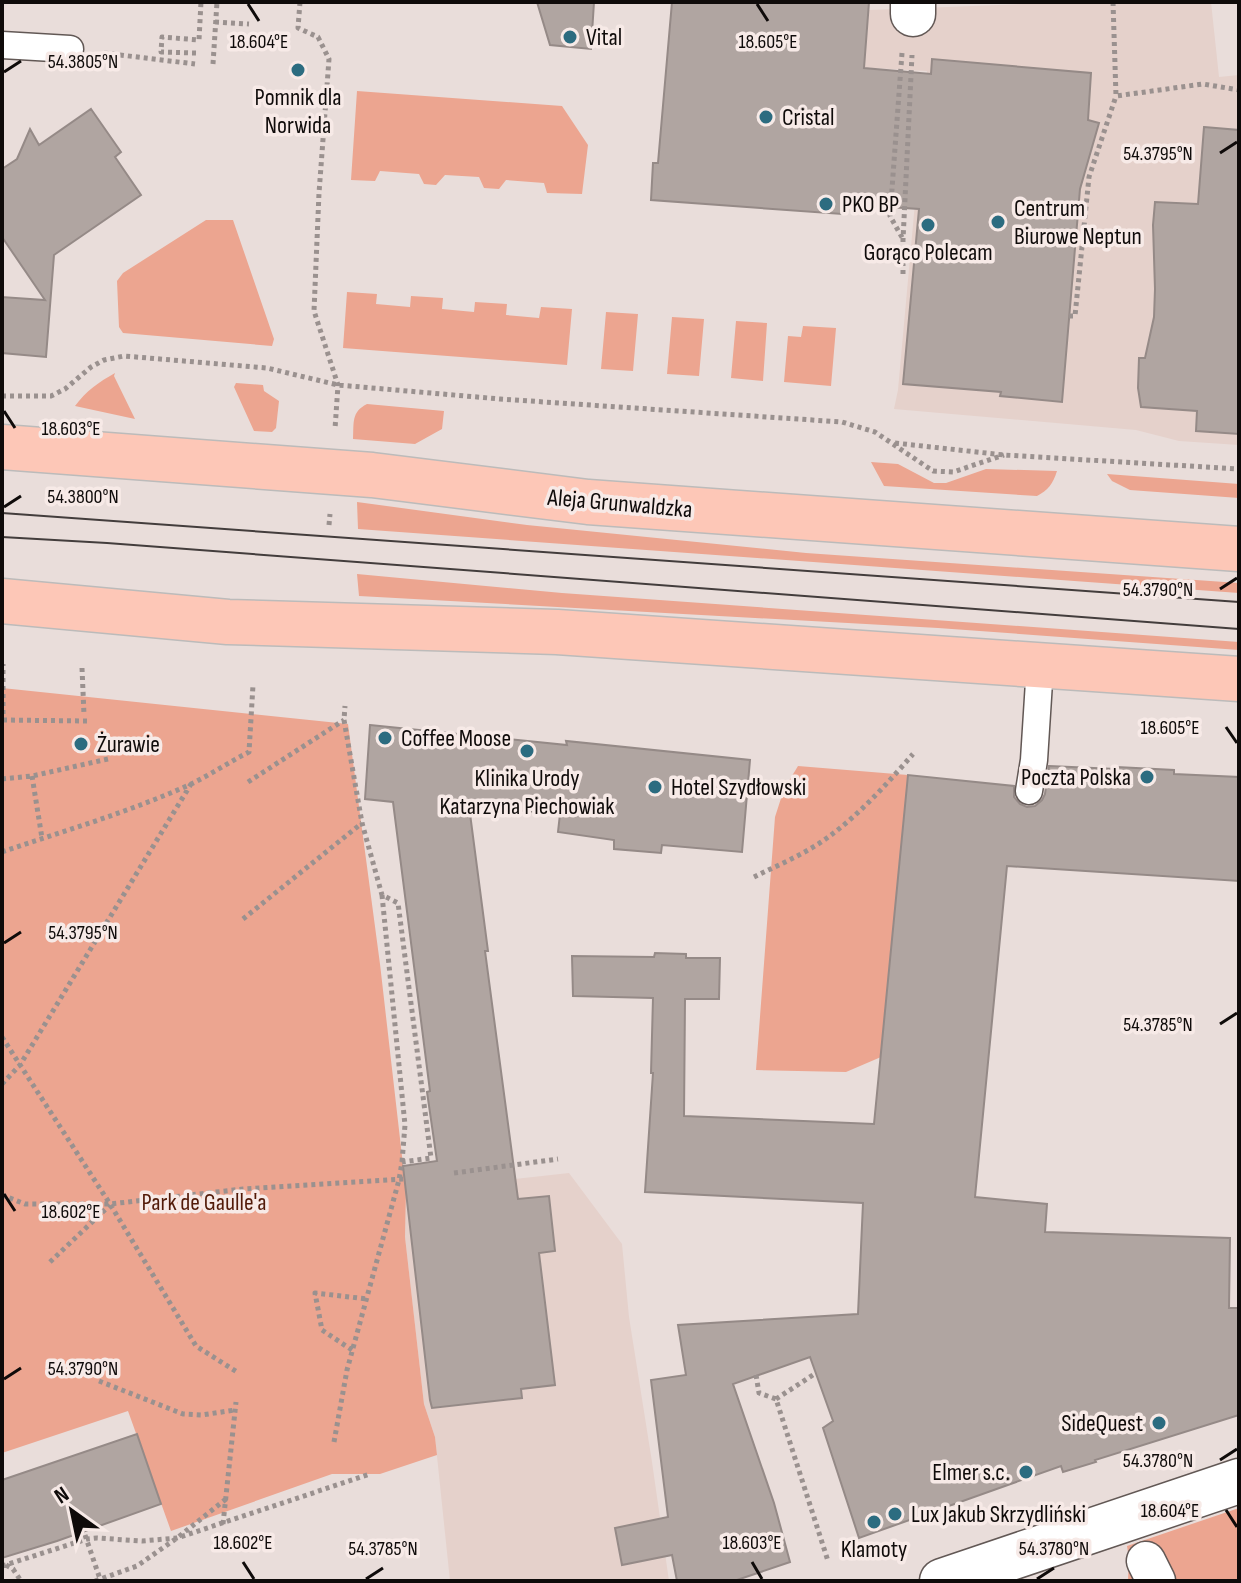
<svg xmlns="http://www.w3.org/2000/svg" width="1241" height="1583" viewBox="0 0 1241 1583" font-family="'Sofia Sans Condensed',sans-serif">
  <rect width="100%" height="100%" fill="#e9ddda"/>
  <!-- built -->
  <path fill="#e5d1cb" d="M 1078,2 L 1211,2 L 1219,77 L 1239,75 L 1239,445 L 1179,441 L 1136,430 L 894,409 L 898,390 L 927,71 L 855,67 L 856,34 L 867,35 L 869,10 Z
    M 569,1173 L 622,1244 L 629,1317 L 652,1462 L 669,1581 L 450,1581 L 435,1437 L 424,1404 L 405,1237 L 406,1191 Z"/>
  <!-- green -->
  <path fill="#eca590" d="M 357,91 L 562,106 L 588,145 L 582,194 L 547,193 L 544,183 L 506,180 L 499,189 L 484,188 L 479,177 L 445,175 L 436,185 L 424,184 L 419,174 L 380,171 L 375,181 L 351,180 Z
    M 206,220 L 233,220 L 274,339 L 272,346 L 123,333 L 119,327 L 117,281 L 123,273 Z
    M 347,292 L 377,294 L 376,304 L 410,307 L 411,296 L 443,298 L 442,309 L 474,312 L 475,302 L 507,304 L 506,315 L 539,318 L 541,307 L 572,309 L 567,365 L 343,348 Z
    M 606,312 L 638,314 L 633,371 L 601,369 Z
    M 672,317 L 704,319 L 699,376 L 667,374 Z
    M 736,321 L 767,323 L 763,381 L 731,378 Z
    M 803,326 L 836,328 L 831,386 L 784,382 L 788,336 L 801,337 Z
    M 115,373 L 114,376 L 135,419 L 75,406 C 86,391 99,382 115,373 Z
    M 236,383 L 263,385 L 264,391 L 279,401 L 276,428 L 272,432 L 254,431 L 234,387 Z
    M 367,404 L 444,411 L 442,429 L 415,444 L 353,439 C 354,423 351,412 367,404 Z
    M 871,462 L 898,464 L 934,483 L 946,483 L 986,469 L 1057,471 C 1053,484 1048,490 1037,496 L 884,486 Z
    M 1107,474 L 1239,484 L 1239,498 L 1130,490 L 1112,481 Z
    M 357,502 L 527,525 L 806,553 L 1239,583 L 1239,593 L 358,529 Z
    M 357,574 L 562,593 L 1239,642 L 1239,650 L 938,628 L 359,596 Z
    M 2,688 L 348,724 L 380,964 L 406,1191 L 405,1237 L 424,1404 L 435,1437 L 437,1455 L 380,1474 L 332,1474 L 171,1531 L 128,1411 L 2,1453 Z
    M 798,766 L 908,775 L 881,1057 L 846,1072 L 756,1070 L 775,817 L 784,789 Z
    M 1239,1508 L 1239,1581 L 1128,1581 L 1129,1558 L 1127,1546 Z"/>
  <!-- building -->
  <path fill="#b0a5a1" stroke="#958a87" stroke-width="2" d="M 537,2 L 594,2 L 591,49 L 550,45 Z
    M 672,2 L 869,2 L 864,68 L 931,74 L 932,59 L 1091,73 L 1088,120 L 1099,123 L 1080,189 L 1062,402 L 1000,396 L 1001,392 L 903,384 L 919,209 L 843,204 L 842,214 L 651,200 L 653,163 L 658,163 Z
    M 91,109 L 121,152 L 115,157 L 141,195 L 54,255 L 46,357 L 2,353 L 2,297 L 45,300 L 2,237 L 2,169 L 17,159 L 30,129 L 39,145 Z
    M 1204,127 L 1239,130 L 1239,434 L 1196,431 L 1197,411 L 1141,407 L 1138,388 L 1139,358 L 1145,358 L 1154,317 L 1155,289 L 1153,225 L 1155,202 L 1198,204 Z
    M 370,725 L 567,745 L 566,741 L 750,760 L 742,852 L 662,845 L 661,853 L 614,849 L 614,840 L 558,832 L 560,814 L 469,806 L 488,951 L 485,951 L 518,1199 L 549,1196 L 555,1251 L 539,1253 L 555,1385 L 521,1389 L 522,1398 L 432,1408 L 430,1400 L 403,1166 L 437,1161 L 427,1092 L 430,1091 L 393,802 L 365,799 Z
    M 1049,766 L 1116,769 L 1117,767 L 1174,770 L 1174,774 L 1239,777 L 1239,881 L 1007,866 L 975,1197 L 1047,1204 L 1045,1232 L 1230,1238 L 1229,1308 L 1239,1308 L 1239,1415 L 1095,1460 L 1096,1462 L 1063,1472 L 1061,1466 L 859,1538 L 823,1428 L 833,1421 L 810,1357 L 733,1384 L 774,1503 L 790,1562 L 734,1581 L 677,1581 L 672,1555 L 622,1565 L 615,1528 L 668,1517 L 651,1380 L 686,1375 L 678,1325 L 858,1314 L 863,1203 L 645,1192 L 653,1073 L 651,1073 L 653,998 L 573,996 L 572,956 L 654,957 L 655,953 L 686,954 L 686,958 L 720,958 L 719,999 L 685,999 L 684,1116 L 874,1124 L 908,775 L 1014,786 L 1014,797 L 1020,804 L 1027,807 L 1035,806 L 1042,800 L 1045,794 Z
    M 137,1434 L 161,1504 L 57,1541 L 2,1558 L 2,1480 Z"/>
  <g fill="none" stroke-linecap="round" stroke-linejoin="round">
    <defs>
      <path id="service" d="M 2,45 L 70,49
        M 1029,791 L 1034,760 L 1040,666"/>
      <path id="pedestrian" d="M 1146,1561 L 1156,1581"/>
      <path id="minor" d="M 913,2 L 913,14"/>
      <path id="tertiary" d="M 942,1581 L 1239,1481"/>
      <path id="primary" d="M 2,447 L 372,475 L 588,502 L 1239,549
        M 2,601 L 228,622 L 557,632 L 1239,679"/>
    </defs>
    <!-- service casing -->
    <use href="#service" stroke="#625855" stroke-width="29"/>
    <!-- pedestrian casing -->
    <use href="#pedestrian" stroke="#625855" stroke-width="41"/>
    <!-- minor casing -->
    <use href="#minor" stroke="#625855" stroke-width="47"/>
    <!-- tertiary casing -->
    <use href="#tertiary" stroke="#625855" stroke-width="47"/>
    <!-- primary casing -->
    <use href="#primary" stroke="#bcbbba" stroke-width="47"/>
    <!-- path -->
    <path stroke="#9a918f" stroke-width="5" stroke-dasharray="4 4" stroke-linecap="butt" d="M 300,2 L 298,28 L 318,37 L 329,59 L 319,193 L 314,311 L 338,385 L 335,429
      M 1113,2 L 1116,96 L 1203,84 L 1239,90
      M 215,22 L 249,24
      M 104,53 L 195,64
      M 196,53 L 161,52 L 162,37 L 199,40 L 201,2
      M 902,53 L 890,216 L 903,239
      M 213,64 L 217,2
      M 903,274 L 903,240 L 912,55
      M 1069,316 L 1075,316 L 1076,306 L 1089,177 L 1116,96
      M 2,396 L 51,396 L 65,389 L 91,367 L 104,360 L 124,356 L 267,368 L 338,385 L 500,399 L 842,422 L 875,432 L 933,471 L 953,472 L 1004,455
      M 895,443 L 1004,455 L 1239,469
      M 329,525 L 330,514
      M 82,668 L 84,715
      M 3,720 L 88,721
      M 3,722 L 3,664
      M 32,776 L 42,838
      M 2,779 L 32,776 L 108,759
      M 248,782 L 344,720
      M 2,852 C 64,831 129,812 189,785 C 210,775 229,762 249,752 L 253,685
      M 754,877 C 778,865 805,854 827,838 C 859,815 887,784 913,754
      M 382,895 L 405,1125 L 402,1162
      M 243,919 L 362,823
      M 2,1037 L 110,1204 L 196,1346 L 237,1372
      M 2,1084 L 20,1065 L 191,784
      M 454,1173 L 558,1159
      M 2,1195 L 25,1204 L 110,1204 L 243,1189 L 405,1179
      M 50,1262 L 110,1205
      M 352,1350 L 322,1330 L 315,1293 L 367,1299
      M 756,1375 L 759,1393 L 776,1399 L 828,1561
      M 99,1381 L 183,1414 L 202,1415 L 235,1410
      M 776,1399 L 816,1373
      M 334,1442 L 347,1370 L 399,1180 L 402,1162 L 431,1158 L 398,903 L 382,895 L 362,823 L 344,720 L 345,706
      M 223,1524 L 236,1402
      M 85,1535 L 100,1579
      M 6,1565 L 13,1569 L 21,1581
      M 2,1566 L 87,1539 L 97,1538 L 142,1541 L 177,1538 L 370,1474
      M 95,1581 L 137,1566 L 177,1538 L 226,1499"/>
    <!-- service -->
    <use href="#service" stroke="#fff" stroke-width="26"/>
    <!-- pedestrian -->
    <use href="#pedestrian" stroke="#fff" stroke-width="38"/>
    <!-- minor -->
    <use href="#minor" stroke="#fff" stroke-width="44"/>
    <!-- tertiary -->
    <use href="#tertiary" stroke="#fff" stroke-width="44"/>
    <!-- primary -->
    <use href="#primary" stroke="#fdc7b7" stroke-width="44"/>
    <!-- tram -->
    <path stroke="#433d3c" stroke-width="2" d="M 2,513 L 1239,602
      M 2,537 L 107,543 L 1239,629"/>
  </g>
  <!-- ticks -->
  <path fill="none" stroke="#0f0b0a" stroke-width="3" d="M 248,4 L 259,21M 757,4 L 768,21M 4,72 L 21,61M 1220,153 L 1237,142M 4,411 L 15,428M 4,507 L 21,496M 1220,589 L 1237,578M 1226,727 L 1237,743M 4,943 L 21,932M 1220,1024 L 1237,1013M 4,1194 L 15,1211M 4,1379 L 21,1368M 1220,1460 L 1237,1449M 1226,1510 L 1237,1527M 243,1562 L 254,1579M 752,1562 L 762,1579M 366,1579 L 383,1568M 1037,1579 L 1054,1568"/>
  <!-- markers -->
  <g fill="#2c6c80" stroke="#f7eae7" stroke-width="3">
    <circle cx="570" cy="37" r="8"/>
    <circle cx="298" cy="70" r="8"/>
    <circle cx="766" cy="117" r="8"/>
    <circle cx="826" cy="204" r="8"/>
    <circle cx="998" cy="222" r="8"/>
    <circle cx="928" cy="225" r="8"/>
    <circle cx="385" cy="738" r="8"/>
    <circle cx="81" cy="744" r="8"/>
    <circle cx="527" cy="751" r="8"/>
    <circle cx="1147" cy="777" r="8"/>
    <circle cx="655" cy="787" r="8"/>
    <circle cx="1159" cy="1423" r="8"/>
    <circle cx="1026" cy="1472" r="8"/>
    <circle cx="895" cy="1514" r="8"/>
    <circle cx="874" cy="1522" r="8"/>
  </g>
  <g text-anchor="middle" stroke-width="7" stroke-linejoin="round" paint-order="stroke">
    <!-- poi labels -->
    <g font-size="24" fill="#0f0b0a" stroke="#f7eae7" text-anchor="start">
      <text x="586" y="45">Vital</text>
      <text x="298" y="105" text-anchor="middle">Pomnik dla<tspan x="298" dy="28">Norwida</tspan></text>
      <text x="782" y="125">Cristal</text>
      <text x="842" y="212">PKO BP</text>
      <text x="1014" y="216">Centrum<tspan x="1014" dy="28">Biurowe Neptun</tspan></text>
      <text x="928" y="260" text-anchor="middle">Gorąco Polecam</text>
      <text x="401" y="746">Coffee Moose</text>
      <text x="97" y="752">Żurawie</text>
      <text x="1131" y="785" text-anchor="end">Poczta Polska</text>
      <text x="527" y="786" text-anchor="middle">Klinika Urody<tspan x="527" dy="28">Katarzyna Piechowiak</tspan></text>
      <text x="671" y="795">Hotel Szydłowski</text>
      <text x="1143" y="1431" text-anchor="end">SideQuest</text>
      <text x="1010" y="1480" text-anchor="end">Elmer s.c.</text>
      <text x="911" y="1522">Lux Jakub Skrzydliński</text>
      <text x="874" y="1557" text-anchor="middle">Klamoty</text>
    </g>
    <!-- street labels -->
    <g font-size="24" fill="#0f0b0a" stroke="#f7eae7">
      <text transform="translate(620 503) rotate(5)" y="8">Aleja Grunwaldzka</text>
    </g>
    <!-- park labels -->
    <g font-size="24" fill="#521a08" stroke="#f7eae7">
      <text x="204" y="1210">Park de Gaulle'a</text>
    </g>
  </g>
  <g font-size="20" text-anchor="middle" fill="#0f0b0a" stroke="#f7eae7" stroke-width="7" stroke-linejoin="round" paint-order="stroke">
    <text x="259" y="48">18.604°E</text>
    <text x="768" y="48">18.605°E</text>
    <text x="83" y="68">54.3805°N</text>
    <text x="1158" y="160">54.3795°N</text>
    <text x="71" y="435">18.603°E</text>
    <text x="83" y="503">54.3800°N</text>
    <text x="1158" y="596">54.3790°N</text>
    <text x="1170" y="734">18.605°E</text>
    <text x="83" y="939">54.3795°N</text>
    <text x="1158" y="1031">54.3785°N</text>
    <text x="71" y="1218">18.602°E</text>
    <text x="83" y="1375">54.3790°N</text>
    <text x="1158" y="1467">54.3780°N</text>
    <text x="1170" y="1517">18.604°E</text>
    <text x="243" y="1549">18.602°E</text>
    <text x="752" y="1549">18.603°E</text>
    <text x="383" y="1555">54.3785°N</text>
    <text x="1054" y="1555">54.3780°N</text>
  </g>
  <!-- border -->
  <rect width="1241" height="1583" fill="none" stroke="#0f0b0a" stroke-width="8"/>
  <!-- north arrow -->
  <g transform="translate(72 1511) rotate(327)" stroke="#f7eae7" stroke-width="6" paint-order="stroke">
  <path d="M0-6L14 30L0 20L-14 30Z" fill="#0f0b0a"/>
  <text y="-12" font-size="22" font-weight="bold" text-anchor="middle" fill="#0f0b0a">N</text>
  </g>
</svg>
